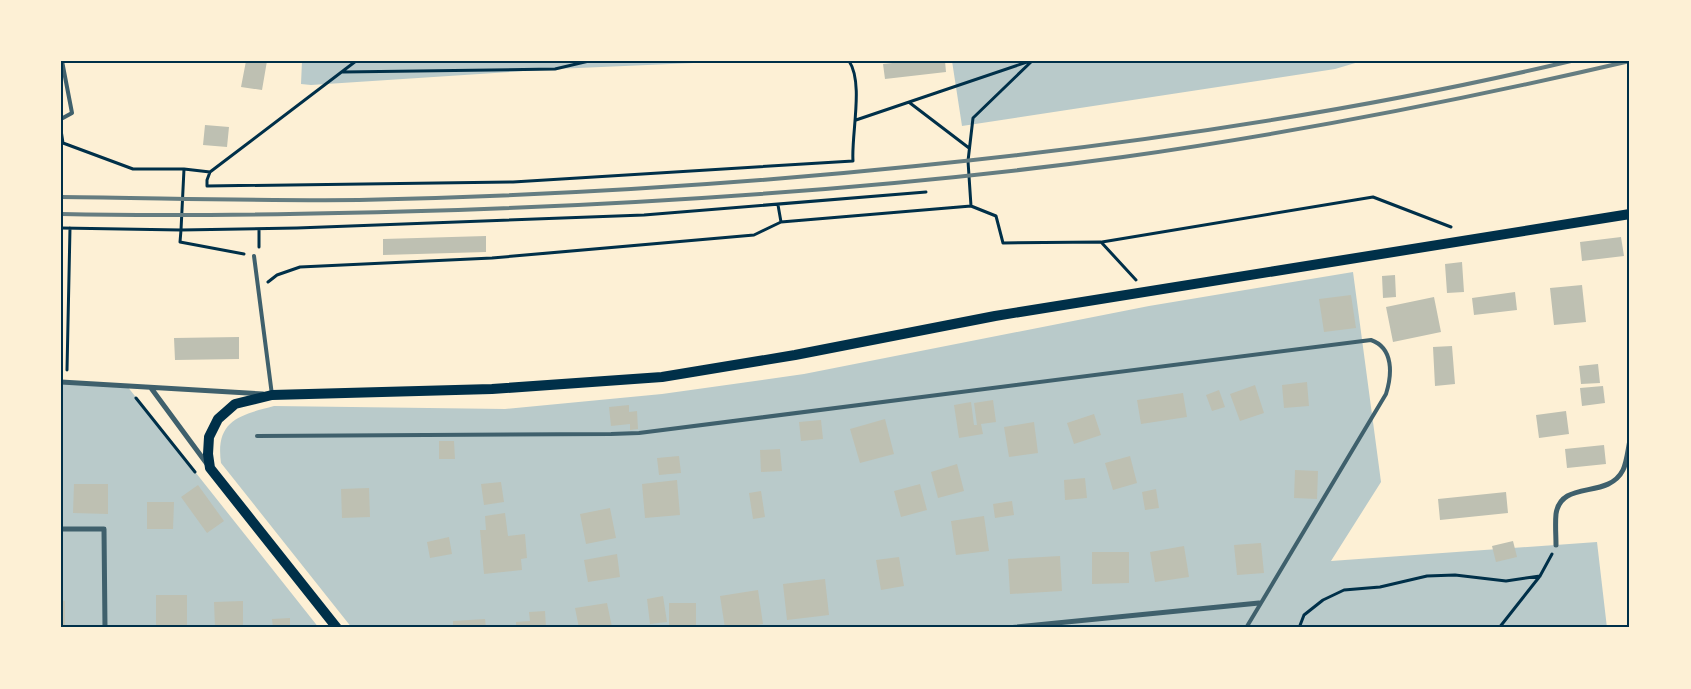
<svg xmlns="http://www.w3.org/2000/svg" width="1691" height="689" viewBox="0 0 1691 689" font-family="Rubik,sans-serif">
  <rect width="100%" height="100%" fill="#fdf0d5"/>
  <!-- green -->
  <path fill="#b9caca" d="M 302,61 L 740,61 L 555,69 L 311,85 L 301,84 Z
    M 952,61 L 1362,61 L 1335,69 L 962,126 Z
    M 1353,272 L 1381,482 L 1331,561 L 1597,542 L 1607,628 L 352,628 L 221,463 C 215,420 240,415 274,406 L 505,409 L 662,394 L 804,374 L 1149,306 Z
    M 61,382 L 127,386 L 319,628 L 61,628 Z"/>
  <!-- building -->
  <path fill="#bec0b2" d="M 246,61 L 267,61 L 262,90 L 241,87 Z
    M 911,61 L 945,61 L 946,72 L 885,79 L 883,64 Z
    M 205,125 L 229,127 L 227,147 L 203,145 Z
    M 486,236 L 486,252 L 383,255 L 383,239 Z
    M 1621,237 L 1624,256 L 1582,261 L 1580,242 Z
    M 1462,262 L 1464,292 L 1447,293 L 1445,264 Z
    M 1395,275 L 1396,297 L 1383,298 L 1382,276 Z
    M 1582,285 L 1586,322 L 1554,325 L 1550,288 Z
    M 1515,292 L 1517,310 L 1474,315 L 1472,298 Z
    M 1351,295 L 1356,328 L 1324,332 L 1319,299 Z
    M 1434,297 L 1441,332 L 1393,342 L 1386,307 Z
    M 239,337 L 239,359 L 175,360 L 174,338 Z
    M 1452,346 L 1455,384 L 1435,386 L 1433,347 Z
    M 1598,364 L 1600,383 L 1581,384 L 1579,366 Z
    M 1307,382 L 1309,406 L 1284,408 L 1282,385 Z
    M 1255,385 L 1264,413 L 1240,421 L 1230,394 Z
    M 1603,386 L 1605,403 L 1582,406 L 1580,388 Z
    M 1219,390 L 1225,407 L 1212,411 L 1206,395 Z
    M 1183,393 L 1187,417 L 1141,424 L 1137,400 Z
    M 993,400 L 996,422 L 981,424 L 983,434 L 959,438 L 954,405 L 971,402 L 974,425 L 977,425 L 974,403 Z
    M 629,405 L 629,412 L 637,411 L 638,429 L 630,430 L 630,424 L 611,426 L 609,407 Z
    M 1566,411 L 1569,434 L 1539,438 L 1536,415 Z
    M 1094,414 L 1101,435 L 1074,444 L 1067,423 Z
    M 885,419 L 894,454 L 860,463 L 850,429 Z
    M 821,420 L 823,439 L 801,441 L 799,422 Z
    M 1034,422 L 1038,453 L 1009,457 L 1004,427 Z
    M 439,441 L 454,441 L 455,459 L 439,459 Z
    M 1604,445 L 1606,464 L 1567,468 L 1565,449 Z
    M 780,449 L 782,471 L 761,472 L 760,450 Z
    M 679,456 L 681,473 L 659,475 L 657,458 Z
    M 1130,456 L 1137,483 L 1113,490 L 1105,463 Z
    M 957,464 L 964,491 L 938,498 L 931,472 Z
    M 1295,470 L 1318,471 L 1317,499 L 1294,498 Z
    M 1085,478 L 1087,498 L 1065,500 L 1064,480 Z
    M 677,480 L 680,515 L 645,518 L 642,484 Z
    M 501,482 L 504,502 L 484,505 L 481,484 Z
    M 74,484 L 108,484 L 108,514 L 73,513 Z
    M 920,484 L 927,510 L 901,517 L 894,491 Z
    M 198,485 L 224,521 L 207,533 L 181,497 Z
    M 369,488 L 370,517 L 342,518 L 341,489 Z
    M 1156,489 L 1159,508 L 1145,510 L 1142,492 Z
    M 761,491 L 765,517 L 753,519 L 749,493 Z
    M 1506,492 L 1508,513 L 1440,520 L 1438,499 Z
    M 1012,501 L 1014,515 L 995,518 L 993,504 Z
    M 147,502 L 174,502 L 173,529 L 147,529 Z
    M 610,508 L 616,538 L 586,544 L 580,514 Z
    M 505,513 L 508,536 L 525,534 L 527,558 L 521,559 L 522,570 L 484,574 L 480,530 L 486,530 L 485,516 Z
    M 984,516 L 989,551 L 956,555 L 951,521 Z
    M 449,537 L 452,554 L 430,558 L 427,542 Z
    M 1513,541 L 1517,557 L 1496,562 L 1492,546 Z
    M 1261,543 L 1264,573 L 1237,575 L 1234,545 Z
    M 1184,546 L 1189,577 L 1155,582 L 1150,552 Z
    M 1092,552 L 1129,552 L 1129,583 L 1092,584 Z
    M 617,554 L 620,577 L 588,582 L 584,560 Z
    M 1060,556 L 1062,591 L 1010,594 L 1008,559 Z
    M 899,557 L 904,586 L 881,590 L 876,560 Z
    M 825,579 L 829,615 L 787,620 L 783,584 Z
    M 758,590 L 763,624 L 738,628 L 725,628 L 720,596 Z
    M 156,595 L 187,595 L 187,628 L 156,628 Z
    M 663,596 L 667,622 L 650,624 L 647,599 Z
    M 61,600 L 65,601 L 65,625 L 61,625 Z
    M 243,601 L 243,628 L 215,628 L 214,602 Z
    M 607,603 L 612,627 L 579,628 L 575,608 Z
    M 669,603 L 696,603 L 696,628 L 669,628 Z
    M 545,611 L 546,628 L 516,628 L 516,622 L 530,621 L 529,612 Z
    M 290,618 L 290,628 L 273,628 L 272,619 Z
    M 485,619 L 486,628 L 453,628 L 453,621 Z
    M 1142,625 L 1142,628 L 1079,628 L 1079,626 Z"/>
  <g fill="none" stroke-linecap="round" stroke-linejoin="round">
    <!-- path -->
    <path stroke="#003049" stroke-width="3" d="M 356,61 L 210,172 L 207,180 L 207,186 L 513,182 L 853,161 C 851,135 864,83 849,61
      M 1032,61 L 973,118 L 968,161 L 971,206 L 996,216 L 1003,243 L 1101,242 L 1136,280
      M 343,72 L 555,69 L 589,61
      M 910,103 L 969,148
      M 856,120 L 1030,61
      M 61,130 L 63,143 L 133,169 L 184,169 L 210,172
      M 778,205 L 781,222
      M 61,228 L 181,230 L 184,169
      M 259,229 L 259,247
      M 1102,242 L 1373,197 L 1451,227
      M 244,254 L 180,242 L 181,230 L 297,228 L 644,215 L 926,192
      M 268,282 L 277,275 L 300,267 L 492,258 L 754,235 L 781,222 L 971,206
      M 67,370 L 70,228
      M 136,398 L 195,472
      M 1299,628 L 1304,615 L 1323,600 L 1344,590 L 1380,587 L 1427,576 L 1455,575 L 1506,581 L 1540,576
      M 1499,628 L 1540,576 L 1552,554"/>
    <!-- service -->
    <path stroke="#3f606c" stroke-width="4" d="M 61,119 L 72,113 L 62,61
      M 254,256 L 272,395
      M 257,436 L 611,434 L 639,433 L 1371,340 C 1394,348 1392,375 1386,394 L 1246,628"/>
    <!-- minor -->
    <path stroke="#3f606c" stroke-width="5" d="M 61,382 L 263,394
      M 151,388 L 207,464
      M 61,529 L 104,529 L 105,628
      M 1556,545 C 1556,535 1555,524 1556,514 C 1561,479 1608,500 1623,470 C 1627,462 1628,449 1630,440
      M 1007,628 L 1259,603"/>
    <!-- secondary -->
    <path stroke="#003049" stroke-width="10" d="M 337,628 L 210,468 L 208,454 L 209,437 L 218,419 L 235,404 L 272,395 L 492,389 L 662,377 L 795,355 L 995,316 L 1630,214"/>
    <!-- rail -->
    <path stroke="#657d81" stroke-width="4" d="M 61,197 C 161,198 260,201 359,200 C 545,196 731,185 916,166 C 1136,144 1356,112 1571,61
      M 61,214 C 193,217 326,214 458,210 C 680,202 903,187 1123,157 C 1293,133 1462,100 1630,61"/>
  </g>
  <!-- border -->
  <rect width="1691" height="689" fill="none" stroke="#fdf0d5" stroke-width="125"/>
  <rect x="62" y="62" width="1566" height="564" fill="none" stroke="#003049" stroke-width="2"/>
</svg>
